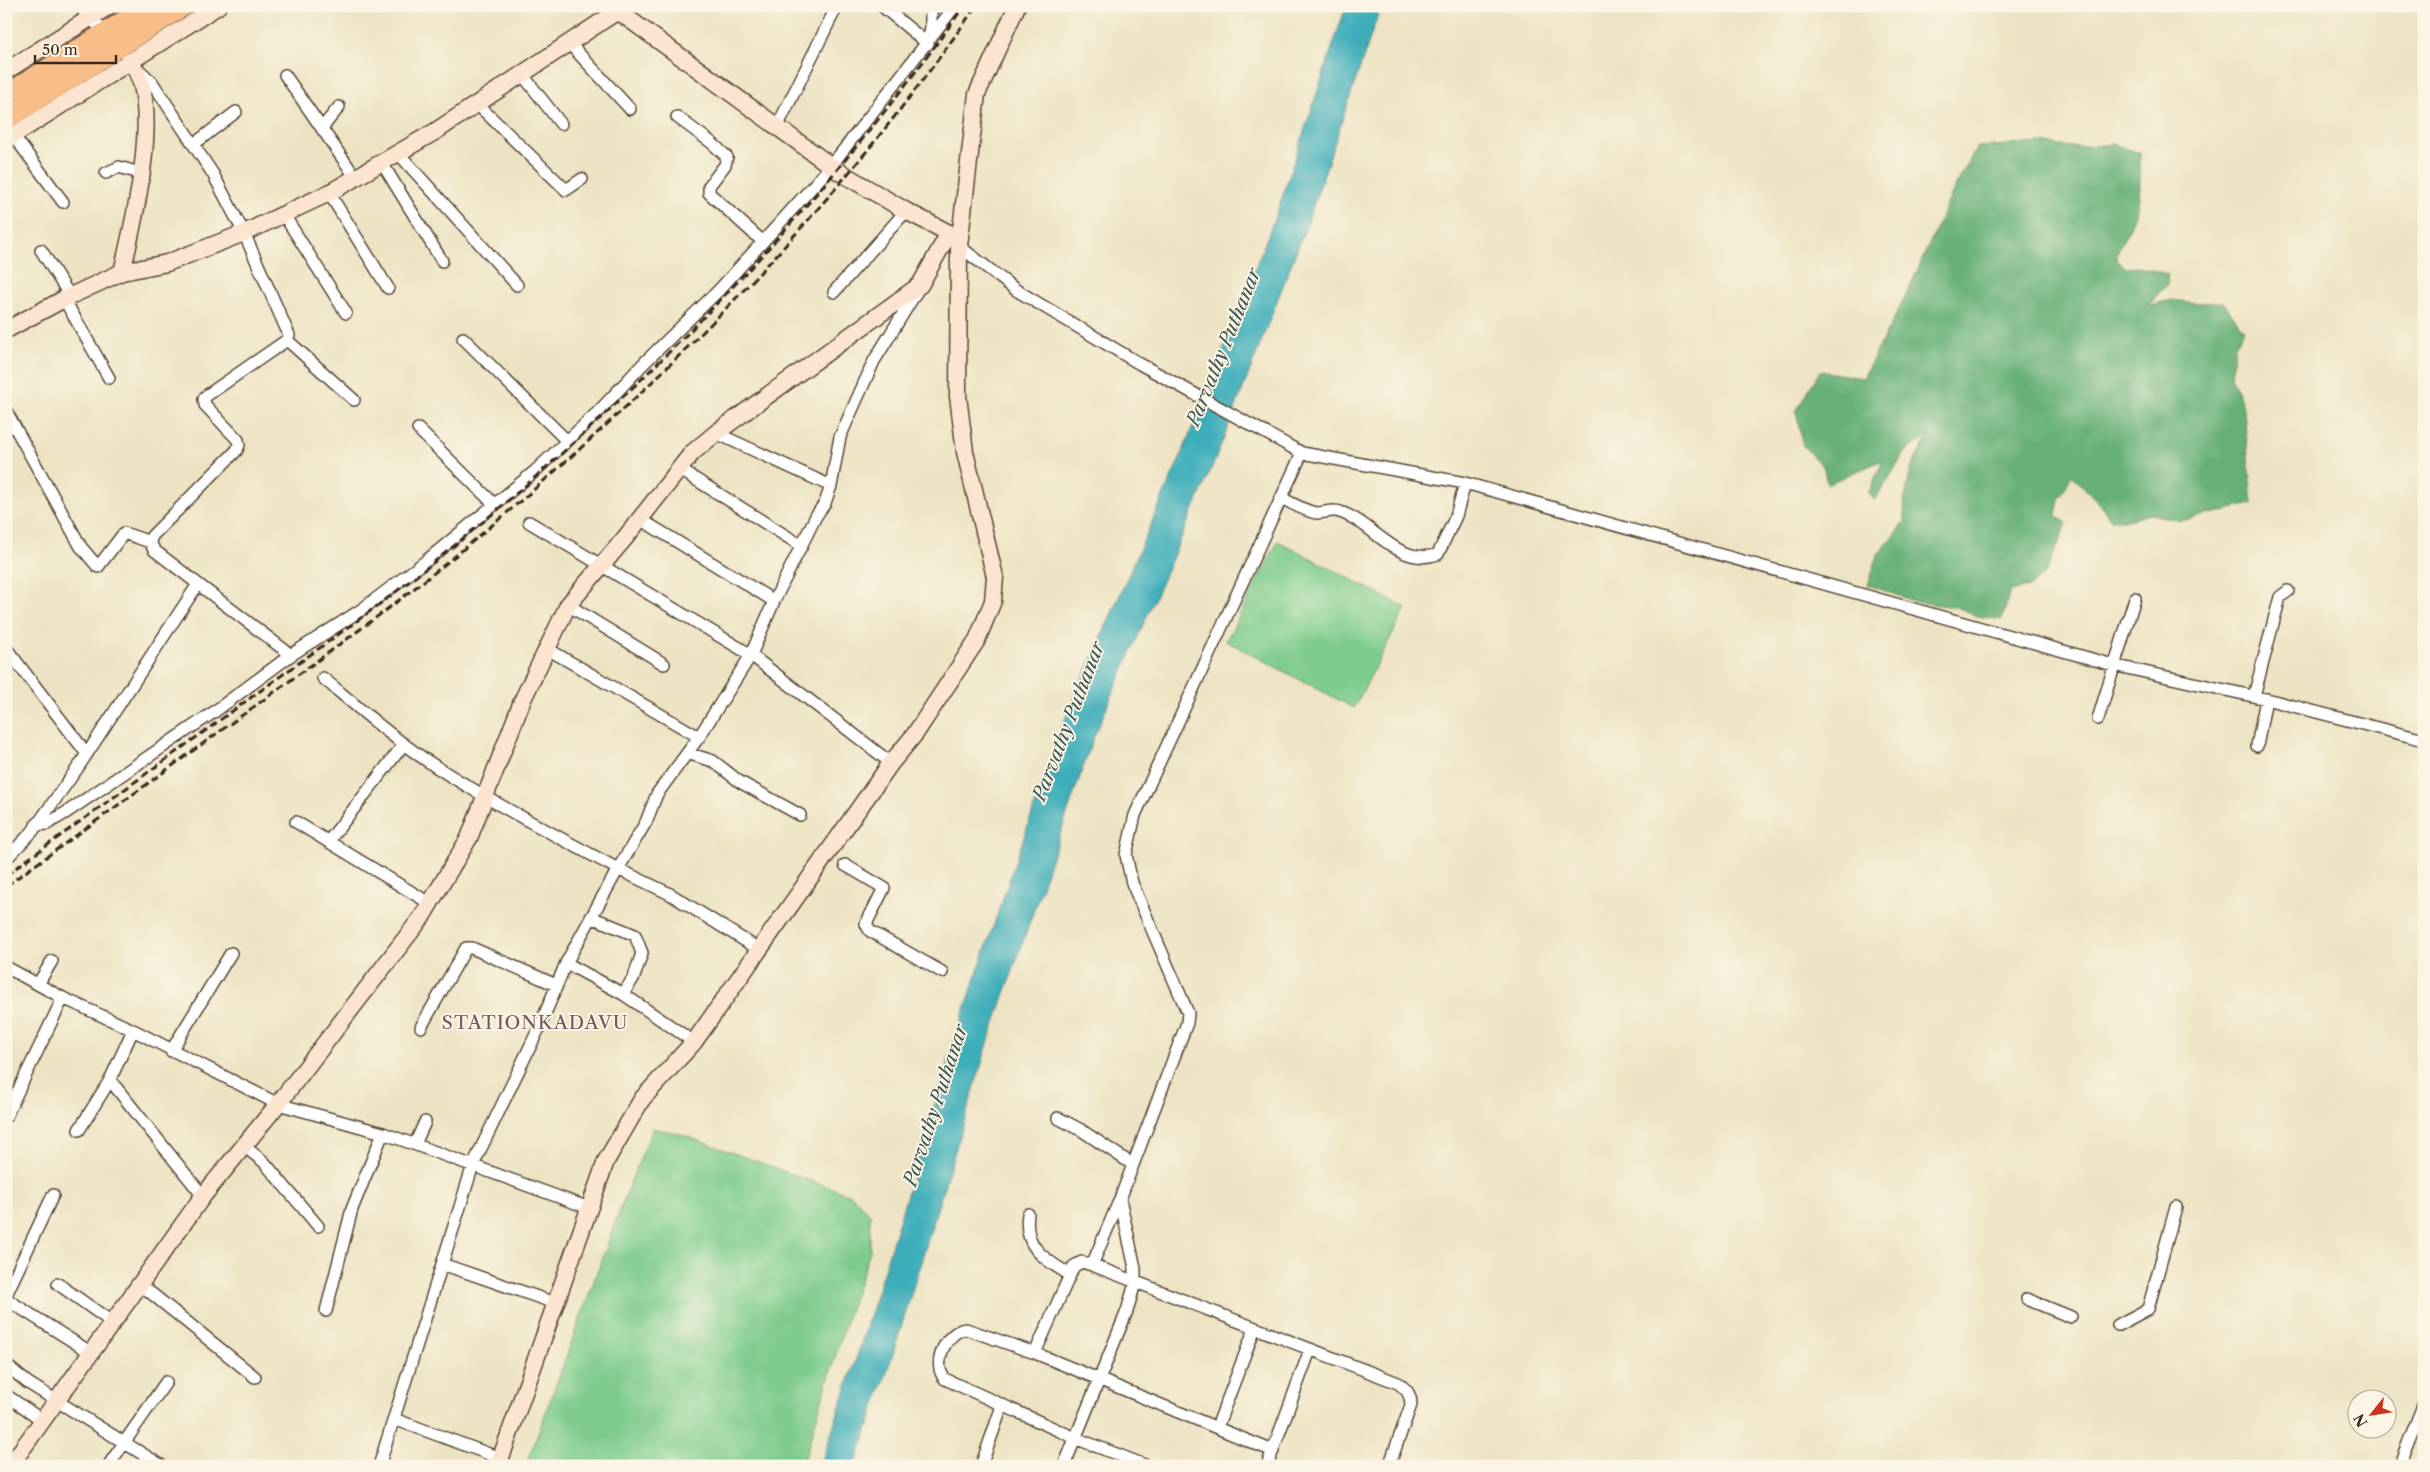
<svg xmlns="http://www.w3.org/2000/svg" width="2430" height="1472" viewBox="0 0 2430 1472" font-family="'Libre Caslon Text',serif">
  <rect width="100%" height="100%" fill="#fcf5e5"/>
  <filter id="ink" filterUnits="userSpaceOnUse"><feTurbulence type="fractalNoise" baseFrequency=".02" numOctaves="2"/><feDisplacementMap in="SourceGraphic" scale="10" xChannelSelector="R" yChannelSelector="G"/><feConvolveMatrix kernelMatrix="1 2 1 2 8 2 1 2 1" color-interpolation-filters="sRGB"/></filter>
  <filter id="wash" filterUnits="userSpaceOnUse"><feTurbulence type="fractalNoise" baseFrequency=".0096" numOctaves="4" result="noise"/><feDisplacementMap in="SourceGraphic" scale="20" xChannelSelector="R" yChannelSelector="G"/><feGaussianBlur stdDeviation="1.12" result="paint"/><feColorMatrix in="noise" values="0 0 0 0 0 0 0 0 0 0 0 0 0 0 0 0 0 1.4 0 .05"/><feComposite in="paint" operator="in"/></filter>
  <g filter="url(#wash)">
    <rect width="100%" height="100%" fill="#ede3c3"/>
    <!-- green -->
    <path fill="#7ecc8c" stroke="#5c7b55" d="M 1278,541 L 1406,608 L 1354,708 L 1226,641 Z
      M 653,1128 L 680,1134 L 851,1195 L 870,1214 L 870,1251 L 848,1315 L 802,1466 L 526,1466 L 630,1183 Z"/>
    <!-- forest -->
    <path fill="#66b078" stroke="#506d4b" d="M 2041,143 L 2072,147 L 2113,144 L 2140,153 C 2140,175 2142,200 2133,220 C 2127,236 2119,242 2116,260 L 2126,268 L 2139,267 L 2168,274 L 2167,284 L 2149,305 L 2172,300 L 2197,303 L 2223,302 L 2244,330 L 2235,346 L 2231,376 L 2244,409 L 2252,504 L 2181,521 L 2151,514 L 2127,520 L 2111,520 L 2101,505 L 2072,475 L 2059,499 L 2056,516 L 2067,523 L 2046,573 L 2029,587 L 2010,591 L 2002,620 L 1977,616 L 1957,607 L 1916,602 L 1868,585 L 1878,555 L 1905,521 L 1904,503 L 1911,468 L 1929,435 L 1906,451 L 1875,500 L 1868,494 L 1883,460 L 1827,484 L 1824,468 L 1803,446 L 1796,411 L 1820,371 L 1863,378 L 1908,291 L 1955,187 L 1977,147 Z"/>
    <!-- water -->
    <path fill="#3eaeb9" stroke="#3c6c6c" d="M 1346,6 L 1381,6 L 1307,224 L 1214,463 L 1093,739 L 989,1040 L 893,1354 L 855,1466 L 820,1466 L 861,1344 L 958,1029 L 1062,726 L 1183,451 L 1277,212 Z"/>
  </g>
  <g filter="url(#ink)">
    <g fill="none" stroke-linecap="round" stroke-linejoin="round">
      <defs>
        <path id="street" d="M 80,6 L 89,19 L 110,33
          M 882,6 L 928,44 L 931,27 L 931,6
          M 569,43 L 630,109
          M 522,74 L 561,124
          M 285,75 L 356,178
          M 477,104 L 566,190 L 582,179
          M 677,117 L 712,143 L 727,157 L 725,165 L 709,186 L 709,193 L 762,241
          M 777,127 L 837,6
          M 322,128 L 339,107
          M 13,135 L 63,202
          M 194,144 L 236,112
          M 399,154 L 517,285
          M 382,163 L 442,261
          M 106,173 L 119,167 L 143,174
          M 329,193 L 388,288
          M 284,215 L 346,313
          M 959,246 L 1016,290 L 1140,364 L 1302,453 L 1465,483 L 2113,665 L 2266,699 L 2424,740
          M 41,250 L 70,296
          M 834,292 L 906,211
          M 64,299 L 109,378
          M 463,338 L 567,441
          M 287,340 L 354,400
          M 6,411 L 81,547 L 98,567 L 124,533 L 150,542
          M 418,429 L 495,505
          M 716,433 L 831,486
          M 679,469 L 802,546
          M 1281,498 C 1292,503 1306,512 1317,513 C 1325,513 1333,509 1340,512 C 1374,523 1398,568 1438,554 L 1456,516 L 1465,483
          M 640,519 L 774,601
          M 529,522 L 751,655 L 891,763
          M 198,584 L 291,655
          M 568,605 L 664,664
          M 6,648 L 87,754
          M 546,648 L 699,737
          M 323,678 C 360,709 397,742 438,768 C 496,805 557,836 618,869 L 566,963 L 540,1026 L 473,1165 L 379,1466
          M 2254,696 L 2280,597 L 2288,591
          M 2098,719 L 2135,598
          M 2257,746 L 2266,699
          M 687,753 L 713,761 L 740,782 L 800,815
          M 296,822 L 431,904
          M 36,825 L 47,824 L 67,812 L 214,712 L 291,655 L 361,610 L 426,561 L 534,472 L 599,411 L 644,363 L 719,290 L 778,225 L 831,166 L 955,6
          M 328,842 L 404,744
          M 6,859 L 32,832 L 79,766 L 198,584 L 154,550 L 150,542 L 152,536 L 237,450 L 239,445 L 238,440 L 205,405 L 204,399 L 206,396 L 287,340 L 289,335 L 244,233 L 213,174 L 152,82 L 137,68
          M 845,865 L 884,888 L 866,924 L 870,931 L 942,972
          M 591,917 L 635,935 L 642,953 L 634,977 L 623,994
          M 760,950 L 670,894 L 618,869 L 646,822 L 657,794 L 699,737 L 751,655 L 774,601 L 816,516 L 825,503 L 831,486 L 840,437 L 874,361 L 917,291
          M 566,963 L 623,994 L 694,1042
          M 6,967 L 63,998 L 133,1030 L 278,1104 L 383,1133 L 589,1208
          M 38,984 L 52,961
          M 421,1027 L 466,948 L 472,948 L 556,985
          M 171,1051 L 231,953
          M 110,1080 L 203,1196
          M 6,1116 L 63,998
          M 1058,1118 L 1081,1130 L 1132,1164
          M 79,1130 L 110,1080 L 133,1030
          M 415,1144 L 425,1122
          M 244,1146 L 264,1162 L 318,1226
          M 1028,1214 C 1023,1248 1045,1259 1070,1275
          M 442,1264 L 555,1303
          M 1092,1265 L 1120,1199
          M 58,1284 L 113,1323
          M 141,1285 L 255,1377
          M 6,1295 L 53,1195
          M 6,1299 L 90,1352
          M 2027,1299 L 2071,1317
          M 326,1311 L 352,1209 L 383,1133
          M 2118,1325 L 2148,1309 L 2176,1207
          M 1035,1353 L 1074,1266 L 1082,1262 L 1092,1265 L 1398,1383 C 1406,1389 1411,1394 1411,1405 L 1389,1466
          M 6,1365 L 28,1383 L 162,1466
          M 6,1395 L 42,1420
          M 394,1419 L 500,1458
          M 1217,1427 L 1255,1328
          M 108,1466 L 166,1382
          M 981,1466 L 1002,1406
          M 1064,1466 L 1127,1311 L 1135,1283 L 1135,1268 L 1120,1199 L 1187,1023 L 1188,1013 L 1132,883 L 1126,855 L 1135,815 L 1302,453
          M 1147,1466 L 1075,1438 L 945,1379 C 931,1364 946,1331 966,1329 L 1035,1353 L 1273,1451
          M 1267,1466 L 1310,1350
          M 2399,1466 L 2424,1403"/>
        <path id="secondary" d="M 611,6 L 838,171 L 906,211 L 949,233 L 955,240
          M 6,71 L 109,6
          M 6,140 L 218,6
          M 122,272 C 133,226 165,96 129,61
          M 6,330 L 64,299 L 122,272 L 167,263 L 244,233 L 329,193 L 436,131 L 616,12
          M 10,1466 L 203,1196 L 278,1104 L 422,917 L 469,838 L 523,699 L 568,605 L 625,538 L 692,453 L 716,433 L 920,285 L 949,233
          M 498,1466 L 606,1161 L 642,1099 L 694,1042 L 891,763 L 915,734 L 977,640 L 993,601 L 995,577 L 965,452 L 958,396 L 959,246 L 977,94 L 1017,6"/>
        <path id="highway" d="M 6,95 L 148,6
          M 6,119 L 183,6"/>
      </defs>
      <!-- street casing -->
      <use href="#street" stroke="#564637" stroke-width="14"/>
      <!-- secondary casing -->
      <use href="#secondary" stroke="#564637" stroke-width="19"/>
      <!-- highway casing -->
      <use href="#highway" stroke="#564637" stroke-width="22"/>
      <!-- street -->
      <use href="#street" stroke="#fff" stroke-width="11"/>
      <!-- secondary -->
      <use href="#secondary" stroke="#fce5d0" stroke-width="16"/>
      <!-- highway -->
      <use href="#highway" stroke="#f8bd89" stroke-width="20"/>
      <!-- rail -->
      <path stroke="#3b2a1e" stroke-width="3" stroke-dasharray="8 4" stroke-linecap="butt" d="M 6,875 C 91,814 176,752 260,691 C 322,646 385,602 444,554 C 640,395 817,212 964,6
        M 6,886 C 94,823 181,759 269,696 C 329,652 391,608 449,561 C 647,399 831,217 976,6"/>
    </g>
  </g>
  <g text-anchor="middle" stroke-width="4" stroke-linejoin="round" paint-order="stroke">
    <!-- water labels -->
    <g font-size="19" font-style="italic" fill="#3c5854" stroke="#fcf5e5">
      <text transform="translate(1223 347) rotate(-68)" y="7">Parvathy Puthanar</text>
      <text transform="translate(1068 721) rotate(-69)" y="7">Parvathy Puthanar</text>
      <text transform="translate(935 1105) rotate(-72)" y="7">Parvathy Puthanar</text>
    </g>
    <!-- neighbourhood labels -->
    <g font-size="19" letter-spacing="1" fill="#765760" stroke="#fcf5e5">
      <text x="535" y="1029">STATIONKADAVU</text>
    </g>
  </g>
  <!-- margin -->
  <rect width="2430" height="1472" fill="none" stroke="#fcf5e5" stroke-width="25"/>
  <!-- north arrow -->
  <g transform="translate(2372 1414) rotate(240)"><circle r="24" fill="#fcf5e5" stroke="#afa495"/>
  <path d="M0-4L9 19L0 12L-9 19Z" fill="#c8321e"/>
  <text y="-8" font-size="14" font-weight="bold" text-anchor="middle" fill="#3b2a1e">N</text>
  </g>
  <!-- scale -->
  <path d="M35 55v8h81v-8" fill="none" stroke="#3b2a1e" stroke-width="2.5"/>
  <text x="42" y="55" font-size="15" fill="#3b2a1e" stroke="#fcf5e5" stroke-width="4" paint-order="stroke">50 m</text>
</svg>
